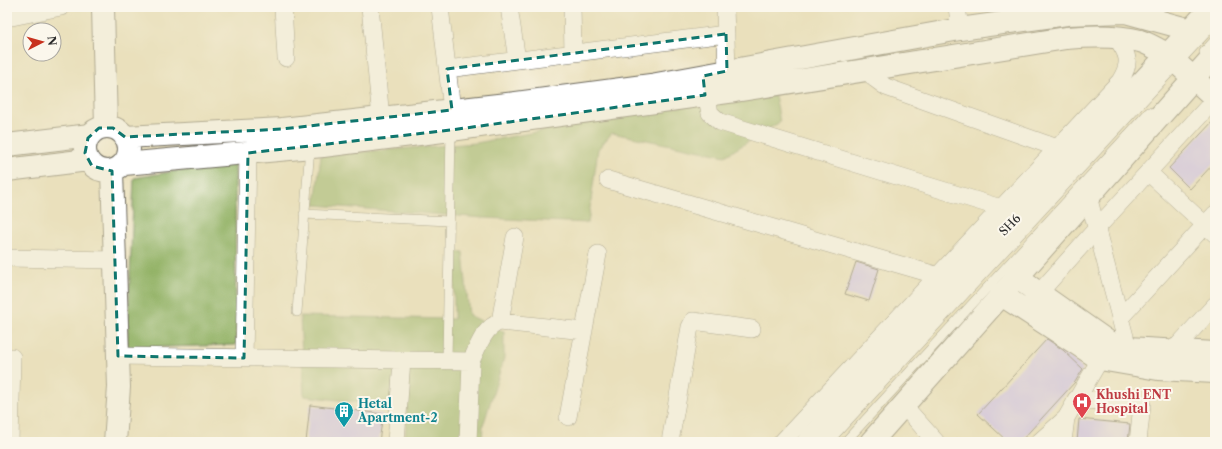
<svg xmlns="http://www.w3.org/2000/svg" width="1222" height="449" viewBox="0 0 1222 449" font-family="'Libre Caslon Text',serif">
  <rect width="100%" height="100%" fill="#fbf7ec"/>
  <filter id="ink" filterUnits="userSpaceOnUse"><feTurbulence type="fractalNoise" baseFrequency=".025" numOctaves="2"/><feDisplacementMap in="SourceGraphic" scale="8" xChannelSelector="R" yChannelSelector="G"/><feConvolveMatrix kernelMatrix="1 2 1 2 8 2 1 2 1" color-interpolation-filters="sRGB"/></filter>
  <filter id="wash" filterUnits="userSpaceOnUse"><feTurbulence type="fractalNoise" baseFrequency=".012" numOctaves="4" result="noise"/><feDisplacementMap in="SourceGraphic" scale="16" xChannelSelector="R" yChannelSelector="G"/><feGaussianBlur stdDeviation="0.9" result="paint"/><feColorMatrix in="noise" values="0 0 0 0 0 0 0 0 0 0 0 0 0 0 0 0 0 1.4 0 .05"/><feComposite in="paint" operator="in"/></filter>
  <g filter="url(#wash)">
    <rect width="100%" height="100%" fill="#eae0bc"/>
    <!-- forest -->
    <path fill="#93b266" stroke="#5f6e48" d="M 775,95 L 780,122 L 725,156 L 612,133 L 598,149 L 588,223 L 484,218 L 315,205 L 321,155 L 476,143 L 655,110 Z
      M 235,161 L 236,345 L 127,348 L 134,178 Z
      M 454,251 L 463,252 L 469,315 L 504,332 L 504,358 L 483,426 L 482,442 L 405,442 L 407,408 L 304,396 L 300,316 L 454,319 Z"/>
    <g id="blocks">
      <!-- building -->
      <path fill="#c2b3fd" d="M 1215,119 L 1215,162 L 1190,189 L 1169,168 Z
        M 856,262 L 879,269 L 869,301 L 845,294 Z
        M 1047,339 L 1063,350 L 1083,369 L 1075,382 L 1020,442 L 1008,442 L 978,414 Z
        M 310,405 L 383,414 L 379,442 L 306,442 Z
        M 1079,419 L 1130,424 L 1128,442 L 1077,442 Z"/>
    </g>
  </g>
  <g filter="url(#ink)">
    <use href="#blocks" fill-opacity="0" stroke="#6e6a5e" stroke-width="1"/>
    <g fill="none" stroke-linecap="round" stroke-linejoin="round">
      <defs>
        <path id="lane" d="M 1146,14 L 1161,7
          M 1204,52 L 1215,40
          M 304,214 L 449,221
          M 297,312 L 310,147
          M 447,360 L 451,130
          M 828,442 L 1215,23
          M 845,442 L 1149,112"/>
        <path id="street" d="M 283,7 L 286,58
          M 370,7 L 381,118
          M 440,7 L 452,110
          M 509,7 L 517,60
          M 572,7 L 573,53
          M 725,7 L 727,71
          M 957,7 L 960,29
          M 7,18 L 61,7
          M 447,69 L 726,34
          M 866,69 L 875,79 L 886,87 L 1066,151
          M 704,84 L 710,113 L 720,122 L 1001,208
          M 1148,172 L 1215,234
          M 608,180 L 946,278
          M 1088,196 L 1128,348
          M 7,258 L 115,260
          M 1031,302 L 1097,228 L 1215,99
          M 1121,317 L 1215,214
          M 500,322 L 515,237
          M 1172,352 L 1215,305
          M 118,356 L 471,361 L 468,442
          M 7,357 L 12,357 L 10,442
          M 244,358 L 248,153
          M 471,361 C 478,347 484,327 500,322 L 584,331
          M 1076,399 L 1142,405 L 1138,442
          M 904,406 L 936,442
          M 568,417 L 598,254
          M 396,442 L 402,360
          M 670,442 L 690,327 L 693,321 L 752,329
          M 782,442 L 1120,81 C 1131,63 1129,55 1117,39
          M 1039,442 L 1066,418 L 1106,349
          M 1063,442 L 1066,418"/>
        <path id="secondary" d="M 103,7 L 106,127
          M85 149a22 22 0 1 1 44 0a22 22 0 1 1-44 0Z
          M 125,137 L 282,129 L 516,103 L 651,85 L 960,29 L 1067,14 L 1125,12 L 1191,30
          M 7,145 L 90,135
          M 124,164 L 323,146 L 451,130 L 735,91 L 1066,38 C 1089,36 1117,35 1140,41 C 1150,44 1159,50 1168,55
          M 7,170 L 88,160
          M 112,171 L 119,387 L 115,442
          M 1016,277 L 1110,343 L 1128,348 L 1215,353
          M 1000,294 L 1100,359 L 1158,369 L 1215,372"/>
        <path id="primary" d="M 1168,55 L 1215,98
          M 808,442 L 1212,7
          M 871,442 L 1215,54"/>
      </defs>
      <!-- lane casing -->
      <use href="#lane" stroke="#6e6a5e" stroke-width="10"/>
      <!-- street casing -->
      <use href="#street" stroke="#6e6a5e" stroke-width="18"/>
      <!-- secondary casing -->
      <use href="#secondary" stroke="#6e6a5e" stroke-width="24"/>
      <!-- primary casing -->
      <use href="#primary" stroke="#6e6a5e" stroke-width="24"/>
      <!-- lane -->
      <use href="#lane" stroke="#fff" stroke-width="9"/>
      <!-- street -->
      <use href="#street" stroke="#fff" stroke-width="17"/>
      <!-- secondary -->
      <use href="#secondary" stroke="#fff" stroke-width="22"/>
      <!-- primary -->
      <use href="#primary" stroke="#fff" stroke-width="22"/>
    </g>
  </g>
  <!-- marked area -->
  <path d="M0 0H1222V449H0ZM 726,34 L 727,71 L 703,76 L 705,95 L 451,130 L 248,153 L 244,358 L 118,356 L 112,171 L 92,166 L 85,153 L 88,138 L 99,128 L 113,128 L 125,137 L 282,129 L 452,110 L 447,69 Z" fill="#eae0bc" fill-opacity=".55" fill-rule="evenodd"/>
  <path fill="none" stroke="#0f766e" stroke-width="3" stroke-dasharray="8 5" stroke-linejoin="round" d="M 726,34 L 727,71 L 703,76 L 705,95 L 451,130 L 248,153 L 244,358 L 118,356 L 112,171 L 92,166 L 85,153 L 88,138 L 99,128 L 113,128 L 125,137 L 282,129 L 452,110 L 447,69 Z"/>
  <!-- icons -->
  <defs>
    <symbol id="hospital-pin" viewBox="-11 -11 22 30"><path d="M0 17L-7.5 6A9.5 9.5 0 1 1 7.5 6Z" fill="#e0444e" stroke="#fbf7ec"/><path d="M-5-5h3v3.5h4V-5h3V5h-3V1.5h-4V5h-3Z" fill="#fff"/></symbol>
    <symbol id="building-pin" viewBox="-11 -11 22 30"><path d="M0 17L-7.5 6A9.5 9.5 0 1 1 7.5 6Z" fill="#0f9aa8" stroke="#fbf7ec"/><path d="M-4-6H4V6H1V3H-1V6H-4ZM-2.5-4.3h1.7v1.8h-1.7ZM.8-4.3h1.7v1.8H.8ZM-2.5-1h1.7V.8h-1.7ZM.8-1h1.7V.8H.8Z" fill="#fff"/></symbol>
  </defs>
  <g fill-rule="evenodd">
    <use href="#hospital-pin" x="1071" y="391" width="22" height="30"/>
    <use href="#building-pin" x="333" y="400" width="22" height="30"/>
  </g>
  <g text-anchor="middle" stroke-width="4" stroke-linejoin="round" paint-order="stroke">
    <!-- street labels -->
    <g font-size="12" fill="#2b2b2b" stroke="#fbf7ec">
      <text transform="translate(1010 225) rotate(-46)" y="4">SH6</text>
    </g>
    <!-- health labels -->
    <g font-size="12" font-weight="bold" fill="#be3a42" stroke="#fbf7ec" text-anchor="start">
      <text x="1096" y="399">Khushi ENT<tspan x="1096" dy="14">Hospital</tspan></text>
    </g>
    <!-- culture labels -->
    <g font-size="12" font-weight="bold" fill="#0d838f" stroke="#fbf7ec" text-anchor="start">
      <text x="358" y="408">Hetal<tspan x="358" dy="14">Apartment-2</tspan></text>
    </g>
  </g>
  <!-- margin -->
  <rect width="1222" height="449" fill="none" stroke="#fbf7ec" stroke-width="24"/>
  <!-- north arrow -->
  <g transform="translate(42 42) rotate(84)"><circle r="19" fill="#fbf7ec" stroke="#a8a59f"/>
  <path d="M0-3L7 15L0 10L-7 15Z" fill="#c8321e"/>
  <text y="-6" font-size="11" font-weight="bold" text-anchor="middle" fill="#2b2b2b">N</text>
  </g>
</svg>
